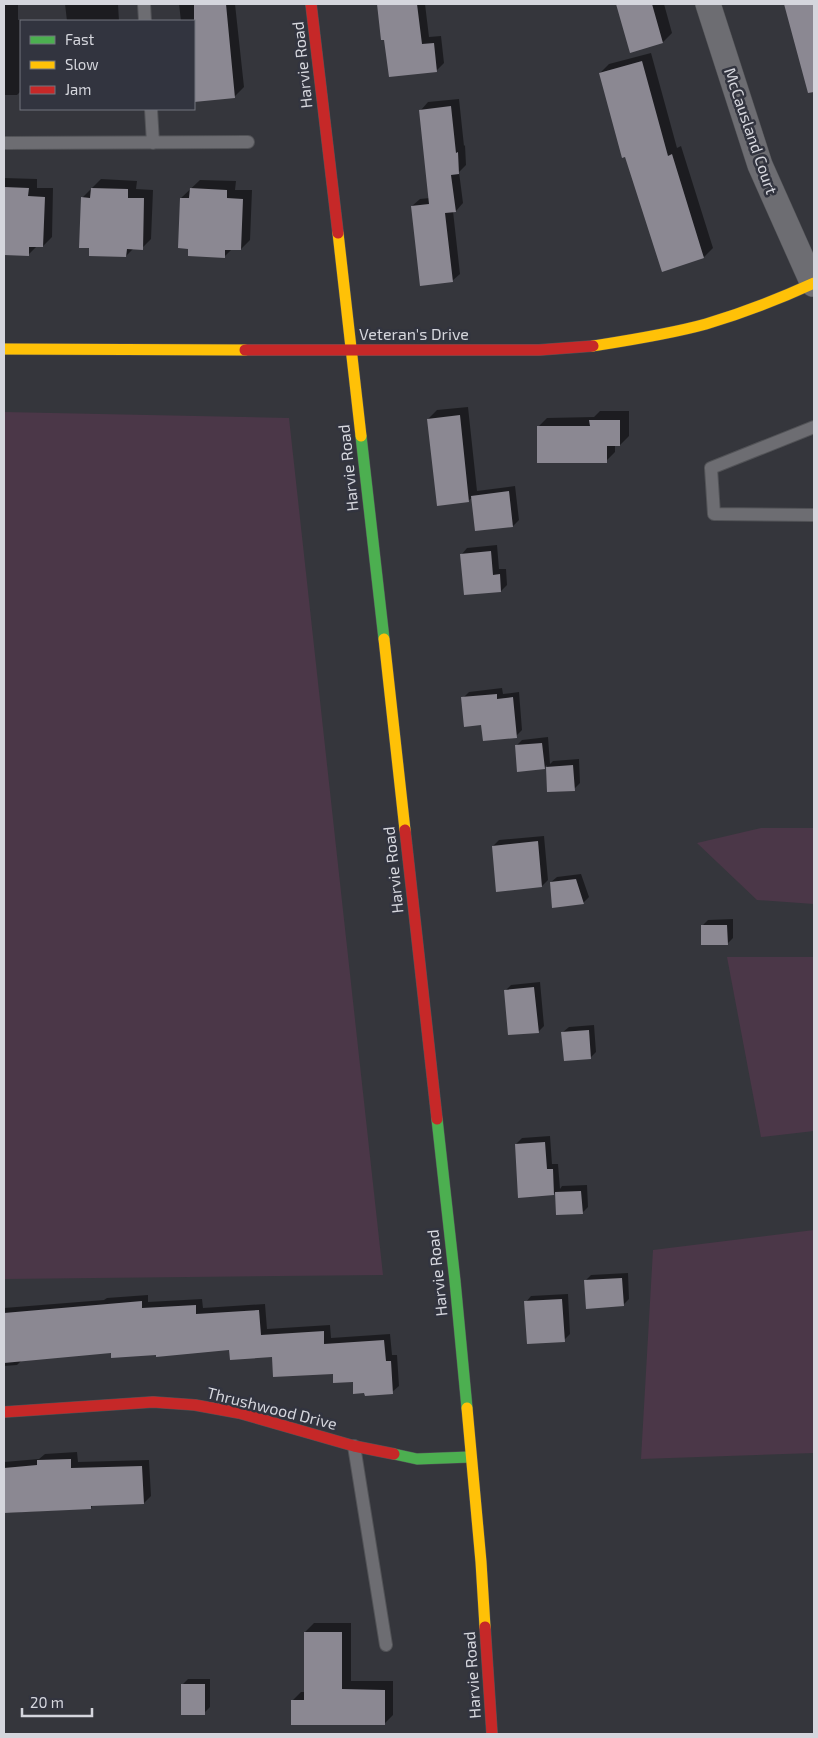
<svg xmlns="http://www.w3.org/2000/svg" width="818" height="1738" viewBox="0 0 818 1738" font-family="'Exo 2',sans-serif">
  <rect width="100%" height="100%" fill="#35363c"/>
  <!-- green -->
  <path fill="#4b3748" d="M 4,412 L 289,418 L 383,1275 L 4,1279 Z
    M 761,828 L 814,828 L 814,904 L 757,900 L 697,843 Z
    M 727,957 L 814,957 L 814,1131 L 761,1137 Z
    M 814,1230 L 814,1453 L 641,1459 L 653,1250 Z"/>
  <!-- shadow -->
  <path fill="#0007" d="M 4,4 L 18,4 L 18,20 L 21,20 L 21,91 L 17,95 L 4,95 Z
    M 65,4 L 118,4 L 119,21 L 67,21 Z
    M 179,4 L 235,4 L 244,87 L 235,96 L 194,101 L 194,21 L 181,21 Z
    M 379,4 L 425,4 L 429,37 L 441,36 L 444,63 L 437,70 L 385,39 L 382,39 Z
    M 618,4 L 664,4 L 672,33 L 663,42 L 631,51 Z
    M 785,4 L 814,4 L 814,65 L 808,66 L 800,58 Z
    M 651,53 L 677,148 L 681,146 L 713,248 L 704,257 L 600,73 L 609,64 Z
    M 459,99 L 464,146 L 465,145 L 466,165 L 459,172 L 463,203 L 456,211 L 453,211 L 460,274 L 452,281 L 412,206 L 420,199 L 430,198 L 421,110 L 428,102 Z
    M 4,178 L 37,179 L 37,188 L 53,188 L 52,237 L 43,246 L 37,246 L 28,255 L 4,254 Z
    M 101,179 L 137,181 L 136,189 L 153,190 L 151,239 L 142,248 L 134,248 L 126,256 L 82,198 Z
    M 200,180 L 236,181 L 235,190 L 252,190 L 250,240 L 241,249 L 232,249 L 225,256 L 181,198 Z
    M 468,407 L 477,491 L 515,486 L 519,520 L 513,526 L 473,497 L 468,501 L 428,419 L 437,410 Z
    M 600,411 L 629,411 L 629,436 L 620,445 L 615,445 L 615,452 L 606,461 L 538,427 L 547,418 L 594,417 Z
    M 497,545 L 499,569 L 506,569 L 507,585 L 501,591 L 462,554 L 467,548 Z
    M 502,688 L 503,694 L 519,692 L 522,730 L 516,736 L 482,724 L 463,698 L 469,692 Z
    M 548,737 L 550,764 L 553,761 L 579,759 L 580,783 L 574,789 L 549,791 L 547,765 L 544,768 L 516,746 L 522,740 Z
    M 544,836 L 548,880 L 542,886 L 493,846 L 499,840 Z
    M 581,874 L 589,897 L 583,903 L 551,882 L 557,877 Z
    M 733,919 L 733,938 L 727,944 L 702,926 L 708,920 Z
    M 540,982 L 544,1026 L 538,1032 L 505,991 L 511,985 Z
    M 594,1025 L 596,1052 L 590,1058 L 563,1032 L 569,1027 Z
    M 550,1136 L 552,1164 L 558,1164 L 560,1189 L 562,1186 L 587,1185 L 588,1207 L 582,1213 L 557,1214 L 556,1192 L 554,1194 L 516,1144 L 522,1138 Z
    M 628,1273 L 629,1299 L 623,1305 L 585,1281 L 591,1275 Z
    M 568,1294 L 570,1334 L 564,1340 L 526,1302 L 531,1296 Z
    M 148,1295 L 148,1302 L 202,1299 L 203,1308 L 265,1304 L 267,1329 L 330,1325 L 331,1338 L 390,1334 L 392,1355 L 397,1355 L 399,1386 L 392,1392 L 354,1381 L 334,1373 L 273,1356 L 230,1349 L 157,1354 L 112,1351 L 22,1360 L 17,1365 L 4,1366 L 4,1308 L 104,1300 L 107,1298 Z
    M 77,1452 L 78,1462 L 149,1460 L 151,1496 L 144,1503 L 93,1505 L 91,1508 L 4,1513 L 4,1462 L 39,1459 L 45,1454 Z
    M 314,1623 L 351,1623 L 351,1681 L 393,1681 L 393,1715 L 384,1724 L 292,1701 L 301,1692 L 305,1692 L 305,1632 Z
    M 188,1679 L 210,1679 L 210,1707 L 204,1713 L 182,1685 Z"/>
  <!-- building -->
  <path fill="#8b8892" d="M 194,4 L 226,4 L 235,98 L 194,102 Z
    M 377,4 L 417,4 L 422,44 L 434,43 L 437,72 L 389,77 L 384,40 L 381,40 Z
    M 616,4 L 652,4 L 663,43 L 630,53 Z
    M 784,4 L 814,4 L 814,92 L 808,93 Z
    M 642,61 L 668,156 L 672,154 L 704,258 L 662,272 L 625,157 L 622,158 L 599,73 Z
    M 451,106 L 456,153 L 458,152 L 459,174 L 451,175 L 456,212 L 445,213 L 453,282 L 420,286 L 411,206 L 429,204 L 419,110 Z
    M 4,187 L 29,188 L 28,196 L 45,197 L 43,247 L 29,247 L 29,256 L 4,255 Z
    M 91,188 L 128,189 L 128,198 L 144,198 L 143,250 L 127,249 L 126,257 L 89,256 L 89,248 L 79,248 L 81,197 L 90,198 Z
    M 190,188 L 227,190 L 227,198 L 243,199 L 241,250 L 225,250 L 225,258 L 188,256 L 188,249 L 178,248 L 180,198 L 189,198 Z
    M 460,415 L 469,502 L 437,506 L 427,419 Z
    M 589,420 L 620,420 L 620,446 L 607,446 L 607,463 L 537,463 L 537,426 L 590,426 Z
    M 509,491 L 513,527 L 475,531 L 471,496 Z
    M 491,551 L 493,575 L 500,574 L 501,592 L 464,595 L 460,554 Z
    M 497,694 L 497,699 L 513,697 L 517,738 L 483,741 L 481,725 L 464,727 L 461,697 Z
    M 542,743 L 545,769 L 517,772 L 515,745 Z
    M 573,765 L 575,791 L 547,792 L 546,767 Z
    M 538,841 L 542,887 L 496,892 L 492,846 Z
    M 576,879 L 584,904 L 552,908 L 550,882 Z
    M 701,925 L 727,925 L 728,945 L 701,945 Z
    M 534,987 L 539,1033 L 508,1035 L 504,990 Z
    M 589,1030 L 591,1059 L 564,1061 L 561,1032 Z
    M 545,1142 L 547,1169 L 553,1169 L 554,1195 L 518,1198 L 515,1144 Z
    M 581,1191 L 583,1214 L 556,1215 L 555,1192 Z
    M 622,1278 L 624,1306 L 586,1309 L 584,1280 Z
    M 562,1299 L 565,1342 L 527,1344 L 524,1301 Z
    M 142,1301 L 142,1308 L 196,1305 L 196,1314 L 259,1310 L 261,1335 L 324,1331 L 324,1344 L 384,1340 L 386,1361 L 391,1361 L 393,1394 L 365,1396 L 364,1393 L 353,1394 L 353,1382 L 333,1383 L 333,1374 L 273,1377 L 272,1357 L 230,1360 L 229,1350 L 156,1357 L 156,1355 L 111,1358 L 111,1353 L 4,1363 L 4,1313 Z
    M 71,1459 L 71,1468 L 142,1466 L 144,1504 L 91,1506 L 91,1509 L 4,1513 L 4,1468 L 37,1465 L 37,1460 Z
    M 304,1632 L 342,1632 L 342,1689 L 385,1690 L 385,1725 L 291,1725 L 291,1700 L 304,1700 Z
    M 181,1684 L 205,1684 L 205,1715 L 181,1715 Z"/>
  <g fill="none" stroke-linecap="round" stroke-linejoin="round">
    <defs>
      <path id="lane" d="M 144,4 L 145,21
        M 151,109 L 153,143
        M 4,143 L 248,142
        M 814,427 L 711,468 L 714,514 L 814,515
        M 354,1446 L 386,1645"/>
      <path id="street" d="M 708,4 L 760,165 L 813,284"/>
      <path id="fast" d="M 361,436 L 384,639
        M 437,1119 L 455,1281 L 467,1408
        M 394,1454 L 417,1459 L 470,1457"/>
      <path id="slow" d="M 338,233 L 361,436
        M 593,346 C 631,340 670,334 706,324 C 743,313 779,299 814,283
        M 4,349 L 245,350
        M 384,639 L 405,830
        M 467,1408 L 481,1562 L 485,1627"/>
      <path id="jam" d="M 311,4 L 338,233
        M 245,350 L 539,350 L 593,346
        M 405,830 L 437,1119
        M 4,1412 L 153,1402 L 195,1405 L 239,1413 L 354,1446 L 394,1454
        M 485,1627 L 492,1734"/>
    </defs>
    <!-- lane casing -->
    <use href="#lane" stroke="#525357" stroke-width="14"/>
    <!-- street casing -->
    <use href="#street" stroke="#525357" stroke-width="26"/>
    <!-- fast casing -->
    <use href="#fast" stroke="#525357" stroke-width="12"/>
    <!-- slow casing -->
    <use href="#slow" stroke="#525357" stroke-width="12"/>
    <!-- jam casing -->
    <use href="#jam" stroke="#525357" stroke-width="12"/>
    <!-- lane -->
    <use href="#lane" stroke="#6d6d72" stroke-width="12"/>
    <!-- street -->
    <use href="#street" stroke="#6d6d72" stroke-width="25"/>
    <!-- fast -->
    <use href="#fast" stroke="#4caf50" stroke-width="11"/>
    <!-- slow -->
    <use href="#slow" stroke="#ffc107" stroke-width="11"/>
    <!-- jam -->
    <use href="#jam" stroke="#c62828" stroke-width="11"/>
  </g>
  <g text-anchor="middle" stroke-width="5" stroke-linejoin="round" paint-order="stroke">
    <!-- street labels -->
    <g font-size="16" fill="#d5d6dd" stroke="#32343f">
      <text transform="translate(302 65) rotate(-96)" y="6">Harvie Road</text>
      <text transform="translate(751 131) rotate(71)" y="6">McCausland Court</text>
      <text x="414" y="340">Veteran's Drive</text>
      <text transform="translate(348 468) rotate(-96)" y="6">Harvie Road</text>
      <text transform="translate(393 870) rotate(-96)" y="6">Harvie Road</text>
      <text transform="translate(437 1273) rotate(-96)" y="6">Harvie Road</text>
      <text transform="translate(272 1408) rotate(14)" y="6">Thrushwood Drive</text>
      <text transform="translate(472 1675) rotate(-94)" y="6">Harvie Road</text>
    </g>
  </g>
  <!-- border -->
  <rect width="818" height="1738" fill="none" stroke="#d5d6dd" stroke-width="10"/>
  <!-- legend -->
  <rect x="20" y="20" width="175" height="90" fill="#32343f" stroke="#73757e"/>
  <rect x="30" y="36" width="25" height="8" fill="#4caf50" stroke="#73757e"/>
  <text x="65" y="45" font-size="15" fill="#d5d6dd">Fast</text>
  <rect x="30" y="61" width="25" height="8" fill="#ffc107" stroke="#73757e"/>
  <text x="65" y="70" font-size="15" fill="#d5d6dd">Slow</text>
  <rect x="30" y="86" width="25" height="8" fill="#c62828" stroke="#73757e"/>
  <text x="65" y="95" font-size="15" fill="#d5d6dd">Jam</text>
  <!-- scale -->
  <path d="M22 1708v8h70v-8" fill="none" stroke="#d5d6dd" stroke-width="2.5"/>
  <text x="30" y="1708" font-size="15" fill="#d5d6dd" stroke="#32343f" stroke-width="4" paint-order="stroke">20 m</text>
</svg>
